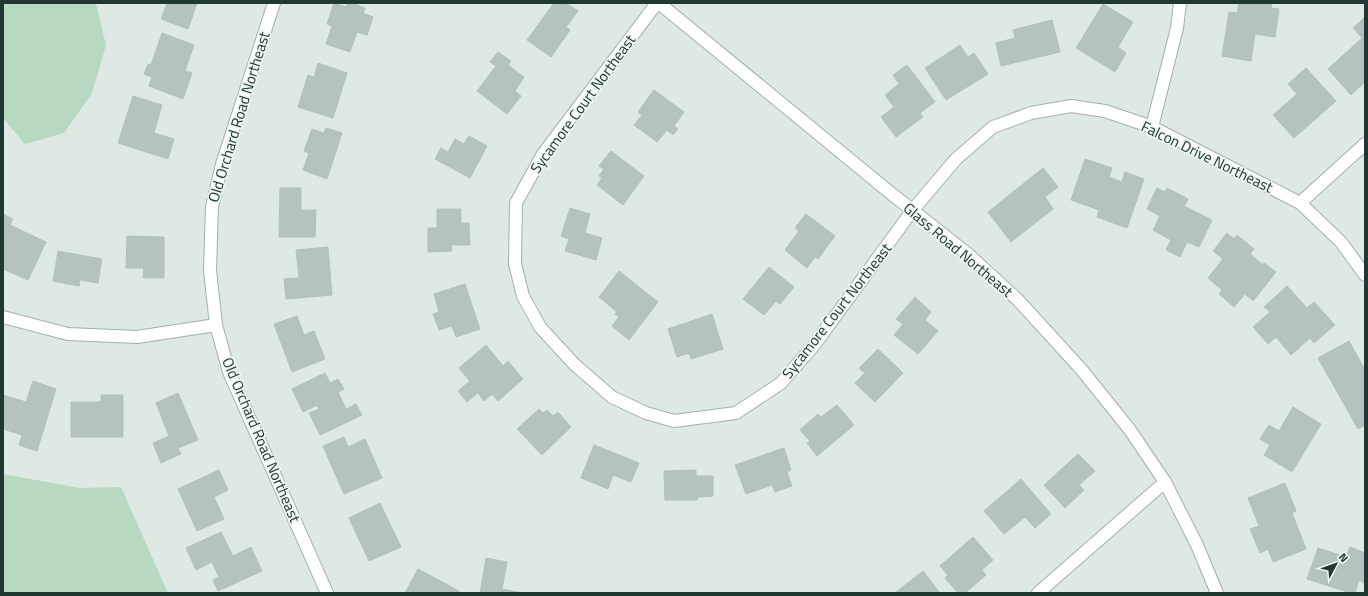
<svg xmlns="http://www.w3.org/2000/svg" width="1368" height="596" viewBox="0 0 1368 596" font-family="'Titillium Web',sans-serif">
  <rect width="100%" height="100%" fill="#dee9e4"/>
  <!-- green -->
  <path fill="#b8d9c1" d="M 3,3 L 95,3 L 97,7 L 106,45 L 92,93 L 64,133 L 25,144 L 3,118 Z
    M 3,474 L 80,488 L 121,487 L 168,593 L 3,593 Z"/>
  <!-- building -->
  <path fill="#b4c3bd" stroke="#b1c2bb" d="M 167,3 L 197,3 L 188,29 L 161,19 Z
    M 334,3 L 346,7 L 348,3 L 352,3 L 365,8 L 363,13 L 373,17 L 367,35 L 357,32 L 350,52 L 326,44 L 332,26 L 327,24 Z
    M 554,3 L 566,3 L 578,11 L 566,27 L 570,30 L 551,57 L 527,40 Z
    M 1239,3 L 1272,3 L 1271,8 L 1279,9 L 1275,37 L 1255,34 L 1251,61 L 1222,56 L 1229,12 L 1237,13 Z
    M 1103,4 L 1133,22 L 1118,47 L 1126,53 L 1115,72 L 1076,48 Z
    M 1365,17 L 1365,82 L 1351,95 L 1328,69 L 1362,38 L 1353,28 Z
    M 1052,20 L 1060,52 L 1001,66 L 996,43 L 1015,38 L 1013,30 Z
    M 162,33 L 194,45 L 185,71 L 192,73 L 183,99 L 149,86 L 152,77 L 144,74 L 148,64 L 151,65 Z
    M 960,45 L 968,57 L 974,53 L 988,74 L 946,100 L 925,68 Z
    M 498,52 L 511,61 L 508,65 L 524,77 L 515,91 L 521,96 L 507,114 L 477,91 L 496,66 L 490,62 Z
    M 318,63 L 347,73 L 333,118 L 298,107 L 308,75 L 314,77 Z
    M 907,65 L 935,102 L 920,113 L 923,117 L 896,137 L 881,117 L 894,107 L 885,95 L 899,84 L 893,75 Z
    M 1306,68 L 1336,101 L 1294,138 L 1273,115 L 1297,94 L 1288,84 Z
    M 654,90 L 684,112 L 674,126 L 678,129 L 673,135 L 667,130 L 657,142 L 634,125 L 642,115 L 638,112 Z
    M 133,96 L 162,105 L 154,133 L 174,139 L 168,159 L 118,143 Z
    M 326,128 L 342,133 L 327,179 L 303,170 L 309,153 L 304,151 L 312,129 L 324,133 Z
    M 469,136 L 487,146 L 470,178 L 435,159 L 441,148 L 448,152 L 455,139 L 464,144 Z
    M 611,151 L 644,176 L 623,205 L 597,185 L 602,178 L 599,176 L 604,169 L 599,166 Z
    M 1085,159 L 1112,168 L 1109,177 L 1122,182 L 1125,172 L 1144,179 L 1127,228 L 1097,217 L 1099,210 L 1071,200 Z
    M 1043,168 L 1058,187 L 1045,197 L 1053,209 L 1011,242 L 988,212 Z
    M 280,188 L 301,188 L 301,210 L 316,210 L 315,237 L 279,237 Z
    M 1157,188 L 1165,192 L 1167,188 L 1188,199 L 1184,206 L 1212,220 L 1199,247 L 1187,242 L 1180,257 L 1166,250 L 1171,240 L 1153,230 L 1160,216 L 1147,209 Z
    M 570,208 L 590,214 L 585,233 L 602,238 L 596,260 L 565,251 L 569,239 L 561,236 Z
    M 437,209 L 461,209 L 461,223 L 469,223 L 470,245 L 451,245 L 452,251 L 428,252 L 428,228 L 437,228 Z
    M 3,214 L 13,219 L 10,225 L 46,242 L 28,280 L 3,269 Z
    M 806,214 L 835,236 L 818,259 L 815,257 L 807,268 L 785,250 L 799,231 L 795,228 Z
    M 1227,233 L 1234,239 L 1237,235 L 1254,249 L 1250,254 L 1263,265 L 1264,263 L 1276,272 L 1253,301 L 1245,294 L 1234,307 L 1219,294 L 1222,290 L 1208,278 L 1223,259 L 1213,251 Z
    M 127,236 L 164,237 L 164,278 L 143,278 L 144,268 L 126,268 Z
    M 328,247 L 332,295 L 286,299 L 284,279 L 299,278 L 296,250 Z
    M 58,251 L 102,259 L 98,283 L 80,280 L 79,286 L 53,281 Z
    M 769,267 L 794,287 L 780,304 L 776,301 L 764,315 L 743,299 Z
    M 619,271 L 658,302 L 629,340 L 612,326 L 619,317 L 615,314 L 617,312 L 599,297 Z
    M 465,284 L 480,329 L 456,337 L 452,326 L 439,330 L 433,314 L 439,312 L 434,294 Z
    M 1287,286 L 1307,308 L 1314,302 L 1335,325 L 1314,343 L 1310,338 L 1291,355 L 1276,337 L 1268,344 L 1253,327 L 1270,312 L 1264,307 Z
    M 915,297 L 931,312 L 925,320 L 938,331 L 918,354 L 894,335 L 903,324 L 896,319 Z
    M 712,314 L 723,349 L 691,359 L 689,353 L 677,357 L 668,329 Z
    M 297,316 L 304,335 L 314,331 L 325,359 L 292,372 L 274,324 Z
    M 1349,341 L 1365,370 L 1365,425 L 1358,429 L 1318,358 Z
    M 486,345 L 503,366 L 508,361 L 523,379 L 498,401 L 492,394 L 484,401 L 478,393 L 467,402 L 458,391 L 470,381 L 459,368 Z
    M 878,349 L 903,373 L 875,402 L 855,383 L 865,373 L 859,368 Z
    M 325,373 L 330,383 L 338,379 L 344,389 L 338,392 L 346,409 L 356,404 L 362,415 L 320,435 L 309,413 L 319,409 L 317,405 L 303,412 L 292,389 Z
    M 33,381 L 56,389 L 37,451 L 19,445 L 22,435 L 3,429 L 3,395 L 26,402 Z
    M 178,393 L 198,440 L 178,448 L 181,454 L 161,463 L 153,443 L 169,436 L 156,403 Z
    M 101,395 L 123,395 L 123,437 L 71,437 L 71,402 L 101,402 Z
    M 837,405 L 854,425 L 817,456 L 807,443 L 810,441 L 800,430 L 818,414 L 821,417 Z
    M 1293,407 L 1321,424 L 1292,472 L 1264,455 L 1270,445 L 1260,439 L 1269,425 L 1279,431 Z
    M 539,409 L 543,413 L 547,410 L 553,416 L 558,412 L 571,427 L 542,455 L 517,429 Z
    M 344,437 L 348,447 L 365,439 L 382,478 L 344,494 L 323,446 Z
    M 594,445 L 639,463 L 631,482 L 613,475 L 608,489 L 581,478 Z
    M 784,448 L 791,470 L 787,472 L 792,486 L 775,492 L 772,485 L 746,494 L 735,465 Z
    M 1078,454 L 1095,471 L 1079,485 L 1084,490 L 1065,508 L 1044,485 Z
    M 219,470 L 228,490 L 214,497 L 224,519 L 197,531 L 178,489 Z
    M 696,470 L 696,476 L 713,476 L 713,496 L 698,497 L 697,500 L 665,500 L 664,471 Z
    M 1021,479 L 1051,514 L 1035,528 L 1025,517 L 1004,534 L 984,511 Z
    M 1285,483 L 1296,511 L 1292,513 L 1306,549 L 1273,562 L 1268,549 L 1260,553 L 1250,529 L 1259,526 L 1248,498 Z
    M 380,503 L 401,547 L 369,561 L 349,518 Z
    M 221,532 L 233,556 L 251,547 L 262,571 L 218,591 L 213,580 L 219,577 L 212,562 L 196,570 L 186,548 Z
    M 973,537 L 993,560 L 982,570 L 986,575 L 965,593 L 958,593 L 945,578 L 948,575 L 940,566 Z
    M 1350,547 L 1365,553 L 1365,583 L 1359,580 L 1355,593 L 1351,593 L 1307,579 L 1318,548 L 1346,557 Z
    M 486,558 L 507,562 L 502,589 L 523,593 L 480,593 Z
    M 418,569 L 459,591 L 459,593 L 405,593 Z
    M 923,571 L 940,593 L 895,593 Z"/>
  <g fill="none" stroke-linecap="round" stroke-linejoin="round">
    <defs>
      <path id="minor" d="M 274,3 L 222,164 L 212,207 L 210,270 L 216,325 L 229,372 L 327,593
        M 657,3 L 543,154 L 516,203 L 515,264 L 523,296 L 540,327 L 574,364 L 612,397 L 646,413 L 674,421 L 736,413 L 781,383 L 815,344 L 912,211 L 956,159 L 993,127 L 1031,113 L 1071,106 L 1105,111 L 1152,127 L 1300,203 L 1341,242 L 1365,275
        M 1152,127 L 1177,28 L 1180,3
        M 1300,203 L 1365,144
        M 3,317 L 68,334 L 137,337 L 216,325
        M 1038,593 L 1165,482"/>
      <path id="tertiary" d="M 659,3 L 893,195 L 969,255 L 1018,300 L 1081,369 L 1130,430 L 1165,482 L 1197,545 L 1217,593"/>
    </defs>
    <!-- minor casing -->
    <use href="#minor" stroke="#a2b0ab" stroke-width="14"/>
    <!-- tertiary casing -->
    <use href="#tertiary" stroke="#a2b0ab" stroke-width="14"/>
    <!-- minor -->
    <use href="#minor" stroke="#fff" stroke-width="12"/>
    <!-- tertiary -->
    <use href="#tertiary" stroke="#fff" stroke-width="12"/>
  </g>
  <g text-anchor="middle" stroke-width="3.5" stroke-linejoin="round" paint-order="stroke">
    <!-- street labels -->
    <g font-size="15" fill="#213731" stroke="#eef6f2">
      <text transform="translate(583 104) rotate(-54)" y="5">Sycamore Court Northeast</text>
      <text transform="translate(239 117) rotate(-73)" y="5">Old Orchard Road Northeast</text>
      <text transform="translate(1207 157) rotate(26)" y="5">Falcon Drive Northeast</text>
      <text transform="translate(958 250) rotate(40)" y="5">Glass Road Northeast</text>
      <text transform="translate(837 311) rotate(-52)" y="5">Sycamore Court Northeast</text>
      <text transform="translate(261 440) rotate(67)" y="5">Old Orchard Road Northeast</text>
    </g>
  </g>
  <!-- border -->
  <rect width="1368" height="596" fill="none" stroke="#213731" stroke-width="8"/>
  <!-- north arrow -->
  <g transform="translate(1336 564) rotate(49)" stroke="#eef6f2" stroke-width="3" paint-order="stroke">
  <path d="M0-3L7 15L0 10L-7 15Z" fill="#213731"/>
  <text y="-6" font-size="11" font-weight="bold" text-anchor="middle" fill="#213731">N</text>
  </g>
</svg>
